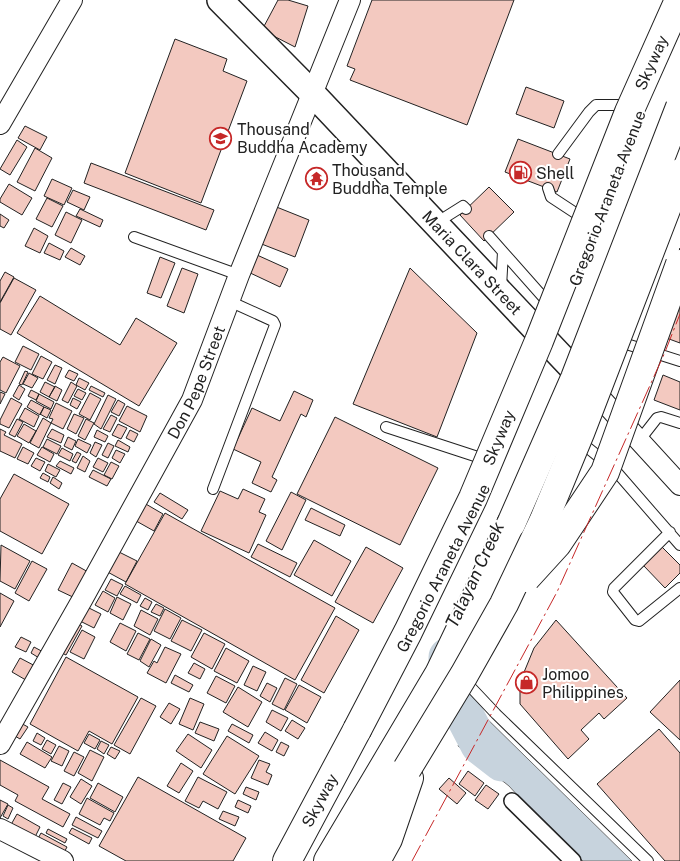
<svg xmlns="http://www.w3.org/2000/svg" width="680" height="861" viewBox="0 0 680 861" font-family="'Public Sans',sans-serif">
  <rect width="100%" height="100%" fill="#fff"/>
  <!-- water -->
  <path fill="#c7d3dd" stroke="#6f6f6f" d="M 476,708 L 632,861 L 583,861 L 542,822 L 509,786 L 458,746 Z"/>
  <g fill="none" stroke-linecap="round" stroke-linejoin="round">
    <!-- river -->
    <path stroke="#c7d3dd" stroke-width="39" d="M 448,657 L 448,684 L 480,745 L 502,762"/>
  </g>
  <!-- building -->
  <path fill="#f3c9c0" stroke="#222" d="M 278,0 L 288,0 L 308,6 L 295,47 L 262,30 Z
    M 372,0 L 514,0 L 467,125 L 350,80 L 355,69 L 347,66 Z
    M 175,39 L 227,59 L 223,71 L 247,81 L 201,203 L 125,173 Z
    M 526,87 L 564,101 L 554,128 L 516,114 Z
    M 25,126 L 47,137 L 40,150 L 18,138 Z
    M 518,139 L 570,159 L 557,192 L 505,172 Z
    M 17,140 L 27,147 L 10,175 L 0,169 Z
    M 35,148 L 52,158 L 35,191 L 17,182 Z
    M 91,163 L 214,210 L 206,230 L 84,183 Z
    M 52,179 L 72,188 L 64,205 L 44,196 Z
    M 9,184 L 32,198 L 22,215 L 0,202 L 0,199 Z
    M 489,187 L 514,212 L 484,241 L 460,215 Z
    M 73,190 L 90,197 L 84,210 L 67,202 Z
    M 47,198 L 63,206 L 52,227 L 36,219 Z
    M 274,206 L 309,220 L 295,257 L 259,243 Z
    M 80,209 L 103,220 L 100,227 L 76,216 Z
    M 66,212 L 82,220 L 71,243 L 55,235 Z
    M 0,214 L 9,220 L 4,228 L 0,226 Z
    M 34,228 L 48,236 L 40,253 L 25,246 Z
    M 49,243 L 64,251 L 60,260 L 44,253 Z
    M 71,248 L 85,256 L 80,265 L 65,257 Z
    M 680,248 L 680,343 L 650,332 Z
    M 257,255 L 288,269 L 280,287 L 246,271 Z
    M 160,257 L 175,263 L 161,298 L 147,293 Z
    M 182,268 L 198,274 L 184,313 L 167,306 Z
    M 410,268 L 477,333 L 437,437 L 353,404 Z
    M 5,272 L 14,277 L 0,302 L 0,281 Z
    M 14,278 L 36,290 L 11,335 L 0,329 L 0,303 Z
    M 40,296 L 120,345 L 136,318 L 177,343 L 139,406 L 17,333 Z
    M 23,346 L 39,354 L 31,370 L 15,362 Z
    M 41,356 L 52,362 L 43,379 L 32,374 Z
    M 3,357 L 20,366 L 6,393 L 0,390 L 0,362 Z
    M 55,365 L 62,368 L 55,384 L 47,380 Z
    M 69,370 L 78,374 L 74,381 L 65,377 Z
    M 25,371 L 28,372 L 22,385 L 19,384 Z
    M 29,373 L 38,378 L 32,388 L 23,384 Z
    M 663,375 L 680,382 L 680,410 L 654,400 Z
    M 79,378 L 89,383 L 85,390 L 76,385 Z
    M 45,382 L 55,387 L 49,397 L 40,392 Z
    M 71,382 L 77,386 L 68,403 L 62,400 Z
    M 19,385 L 25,389 L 19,400 L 13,396 Z
    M 55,386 L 62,390 L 57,401 L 49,397 Z
    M 91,386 L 105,393 L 103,397 L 89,390 Z
    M 78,389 L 86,393 L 82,400 L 74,396 Z
    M 31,390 L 39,394 L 36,400 L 28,396 Z
    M 294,391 L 313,400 L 306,417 L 301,414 L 272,477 L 277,480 L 271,492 L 252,483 L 261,462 L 233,449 L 252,408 L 280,421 Z
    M 0,392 L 5,394 L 0,404 Z
    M 90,393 L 101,399 L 90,420 L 79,414 Z
    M 39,394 L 54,402 L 51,409 L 36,401 Z
    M 108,395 L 116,399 L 101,429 L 94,424 Z
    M 11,398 L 22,404 L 9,428 L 0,424 L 0,420 Z
    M 73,398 L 81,402 L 77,409 L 70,405 Z
    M 31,400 L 44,407 L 40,415 L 27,407 Z
    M 118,400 L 125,404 L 119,416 L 111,412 Z
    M 56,403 L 72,411 L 63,429 L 51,423 L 53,419 L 49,418 Z
    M 127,406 L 147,416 L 140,432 L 119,421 Z
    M 44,407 L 51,410 L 47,418 L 40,414 Z
    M 25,408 L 39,416 L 34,427 L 19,419 Z
    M 74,414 L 84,418 L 76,434 L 67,429 Z
    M 111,415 L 117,418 L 110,432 L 103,429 Z
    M 335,417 L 438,468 L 400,545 L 297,494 Z
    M 43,418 L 51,423 L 39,448 L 30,443 Z
    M 17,419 L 23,422 L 15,437 L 9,434 Z
    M 86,419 L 94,423 L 85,440 L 78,436 Z
    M 24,424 L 36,431 L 29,443 L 17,436 Z
    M 118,424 L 127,428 L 121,439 L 112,435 Z
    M 0,429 L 6,432 L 4,435 L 22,444 L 15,458 L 0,451 Z
    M 52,429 L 64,435 L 61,443 L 47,437 Z
    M 97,430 L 108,436 L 105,442 L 94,437 Z
    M 130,430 L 138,434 L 134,442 L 126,438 Z
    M 68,437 L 76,441 L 72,450 L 64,446 Z
    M 47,439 L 61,446 L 57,454 L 43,447 Z
    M 78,439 L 91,445 L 87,453 L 75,446 Z
    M 118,440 L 130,447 L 128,452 L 115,446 Z
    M 95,442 L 102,445 L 96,457 L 90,453 Z
    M 108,443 L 114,446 L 108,458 L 102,455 Z
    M 23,447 L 34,453 L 28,464 L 17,459 Z
    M 42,447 L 54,454 L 50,462 L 37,455 Z
    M 62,448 L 73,454 L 70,461 L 58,455 Z
    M 116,450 L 125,454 L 120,463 L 112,458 Z
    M 77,452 L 81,454 L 76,463 L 72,461 Z
    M 83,456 L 90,461 L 85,472 L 77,468 Z
    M 36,458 L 45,462 L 40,471 L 31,466 Z
    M 98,458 L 108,463 L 103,472 L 93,467 Z
    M 60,461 L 74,468 L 71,474 L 56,466 Z
    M 111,462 L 119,466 L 112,479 L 104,475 Z
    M 48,464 L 60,470 L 56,477 L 45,471 Z
    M 93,470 L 111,479 L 107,486 L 89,477 Z
    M 43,473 L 50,477 L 48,482 L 40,478 Z
    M 14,474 L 69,504 L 42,554 L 0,531 L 0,499 Z
    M 53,477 L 62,483 L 59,489 L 50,483 Z
    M 243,489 L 265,499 L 259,512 L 266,515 L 249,553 L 201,531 L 220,491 L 238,499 Z
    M 291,492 L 306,500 L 282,550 L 266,541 Z
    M 160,493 L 188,510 L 182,519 L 154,502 Z
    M 139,500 L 163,514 L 154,531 L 129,517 Z
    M 311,508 L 345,525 L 340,536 L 305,520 Z
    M 165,513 L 335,608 L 295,680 L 125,584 Z
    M 314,540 L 351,561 L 332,596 L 294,575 Z
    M 258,544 L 297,563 L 290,577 L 251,557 Z
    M 1,545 L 30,561 L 15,589 L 0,581 Z
    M 366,547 L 403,568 L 373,623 L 335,602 Z
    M 662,547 L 680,565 L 680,573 L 665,588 L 643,565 Z
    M 113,549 L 137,561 L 126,582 L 102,569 Z
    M 32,561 L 47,569 L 29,601 L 15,593 Z
    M 72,563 L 90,573 L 77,599 L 58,590 Z
    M 111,579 L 123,585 L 117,596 L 105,590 Z
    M 125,586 L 141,595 L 137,603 L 120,594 Z
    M 103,591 L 115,598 L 108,612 L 95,605 Z
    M 0,593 L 14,601 L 0,627 Z
    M 117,597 L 131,604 L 123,620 L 110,613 Z
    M 145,598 L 152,602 L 148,610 L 140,606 Z
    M 156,604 L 164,608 L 160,616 L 151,612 Z
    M 87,607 L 101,614 L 94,628 L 80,621 Z
    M 165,609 L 181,618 L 170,639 L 154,631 Z
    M 141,610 L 158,619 L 150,635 L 134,626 Z
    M 336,616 L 359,630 L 324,693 L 301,680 Z
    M 72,620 L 82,626 L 66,655 L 56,650 Z
    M 182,620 L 202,630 L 191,651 L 171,641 Z
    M 556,620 L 627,698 L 604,719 L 599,713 L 581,730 L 589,739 L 568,759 L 520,704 L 520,682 L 534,648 Z
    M 120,623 L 136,631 L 126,651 L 110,642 Z
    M 82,630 L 95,637 L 84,659 L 70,652 Z
    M 138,633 L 150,639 L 139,660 L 127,654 Z
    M 204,633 L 225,644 L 212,669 L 191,657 Z
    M 21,637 L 31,642 L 26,652 L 15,647 Z
    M 151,639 L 161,645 L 149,667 L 140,661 Z
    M 34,647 L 47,654 L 44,661 L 31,653 Z
    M 165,647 L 181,654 L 166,683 L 147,673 L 154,661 L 157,663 Z
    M 226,648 L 249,661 L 237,683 L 214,671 Z
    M 66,657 L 138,697 L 112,744 L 89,731 L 78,751 L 30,724 Z
    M 20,658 L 39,668 L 31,683 L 12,672 Z
    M 194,663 L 205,669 L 200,679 L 188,673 Z
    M 253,666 L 266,672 L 257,691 L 244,685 Z
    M 175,675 L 193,685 L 189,692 L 171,683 Z
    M 216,676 L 235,686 L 226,703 L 207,693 Z
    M 285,678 L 297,684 L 284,710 L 272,704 Z
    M 680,680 L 680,740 L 650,712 Z
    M 267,683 L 277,688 L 270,702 L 260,696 Z
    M 299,685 L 321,697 L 307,723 L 285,710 Z
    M 238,687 L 262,702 L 248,727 L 223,712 Z
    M 141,698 L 156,706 L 130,754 L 114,745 Z
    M 190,698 L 204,704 L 193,730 L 179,724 Z
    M 169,703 L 180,709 L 171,724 L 160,717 Z
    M 272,710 L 288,718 L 281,731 L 266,722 Z
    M 292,720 L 305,728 L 298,739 L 285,731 Z
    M 17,721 L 28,727 L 20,739 L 10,733 Z
    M 200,722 L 219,729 L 214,741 L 195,733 Z
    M 232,724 L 253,735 L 249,743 L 228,731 Z
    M 659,729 L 680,753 L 680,861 L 665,861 L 597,784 Z
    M 265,732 L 278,740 L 272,751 L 258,743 Z
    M 37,733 L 45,738 L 41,745 L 33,741 Z
    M 89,734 L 100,740 L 95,749 L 84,743 Z
    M 188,734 L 212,750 L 201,768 L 176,751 Z
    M 227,736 L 259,756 L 235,794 L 203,774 Z
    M 47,740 L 56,745 L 51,754 L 42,749 Z
    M 101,741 L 109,745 L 104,754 L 97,749 Z
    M 27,742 L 52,757 L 45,768 L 20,754 Z
    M 281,742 L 289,746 L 284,756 L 276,752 Z
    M 59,746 L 69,751 L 62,766 L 51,761 Z
    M 111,747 L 120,751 L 115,759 L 107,754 Z
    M 90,750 L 104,757 L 92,781 L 78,773 Z
    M 74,752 L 84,757 L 74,776 L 64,771 Z
    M 0,760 L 49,787 L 42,799 L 70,814 L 63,827 L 15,801 L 18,795 L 0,785 Z
    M 259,760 L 270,764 L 266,772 L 272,775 L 268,785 L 251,778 Z
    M 181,763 L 193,771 L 179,793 L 167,786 Z
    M 468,771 L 484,783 L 475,796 L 459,784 Z
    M 138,777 L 246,838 L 233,861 L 126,861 L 99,846 Z
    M 198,777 L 227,792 L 218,809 L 203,801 L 199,808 L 185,801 Z
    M 449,778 L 466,793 L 457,804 L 439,789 Z
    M 81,779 L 92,786 L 81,804 L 70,797 Z
    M 63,783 L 71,787 L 62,804 L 54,800 Z
    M 98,783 L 123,797 L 115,812 L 90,798 Z
    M 486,785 L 499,794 L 488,809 L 475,800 Z
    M 246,787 L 259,792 L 256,800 L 243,794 Z
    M 87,798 L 114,813 L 110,821 L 104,818 L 100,825 L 79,814 Z
    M 0,800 L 8,804 L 0,818 Z
    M 238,800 L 251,806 L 248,813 L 235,807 Z
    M 8,805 L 13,808 L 8,819 L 3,816 Z
    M 223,811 L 239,817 L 235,826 L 219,819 Z
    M 17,814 L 40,827 L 32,843 L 8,830 Z
    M 76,817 L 102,831 L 98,838 L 72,825 Z
    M 72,828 L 92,838 L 89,844 L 69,833 Z
    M 48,829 L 67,839 L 65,843 L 46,833 Z
    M 41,833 L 67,847 L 61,858 L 35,844 Z"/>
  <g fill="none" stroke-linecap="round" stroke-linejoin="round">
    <defs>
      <path id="service" d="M 558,154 L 589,112 L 596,105 L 631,105
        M 548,188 L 551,197 L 586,220
        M 436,223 L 463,206 L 466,209
        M 489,236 L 551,306
        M 134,237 L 239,275
        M 501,287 L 503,252
        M 617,341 L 680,361
        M 386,427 L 487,460
        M 578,440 L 614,469 L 680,545
        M 639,441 L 657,418 L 661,417 L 680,423
        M 213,489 L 275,325 L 273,321 L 229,301
        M 670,532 L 614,588 L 613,592 L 635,620 L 639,621 L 680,588
        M 463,679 L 496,714 L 648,861"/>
      <path id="pedestrian" d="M 512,801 L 573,861"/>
      <g id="minor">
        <path d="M 0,124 L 72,0"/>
        <path d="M 593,390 L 680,485"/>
        <path id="s1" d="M 0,744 L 82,600 L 192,400 L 239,275 L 350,0"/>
        <path d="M 0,829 L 63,861"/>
      </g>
      <g id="tertiary">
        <path id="s2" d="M 220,0 L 313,94 L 590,387"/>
      </g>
      <path id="primary" d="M 376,861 L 388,839 L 409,778"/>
      <g id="motorway">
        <path id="s3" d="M 287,861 L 357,730"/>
        <path d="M 328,861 L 439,674 L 511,524"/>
        <path d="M 352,861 L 407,769"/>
      </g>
    </defs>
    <!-- service casing -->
    <use href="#service" stroke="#222" stroke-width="12"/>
    <!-- pedestrian casing -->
    <use href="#pedestrian" stroke="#222" stroke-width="18"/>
    <!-- minor casing -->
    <use href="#minor" stroke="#222" stroke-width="22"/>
    <!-- tertiary casing -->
    <use href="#tertiary" stroke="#222" stroke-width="28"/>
    <!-- primary casing -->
    <use href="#primary" stroke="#222" stroke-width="30"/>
    <!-- motorway casing -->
    <use href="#motorway" stroke="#222" stroke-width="30"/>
    <!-- service -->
    <use href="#service" stroke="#fff" stroke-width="10"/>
    <!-- pedestrian -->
    <use href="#pedestrian" stroke="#fff" stroke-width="15"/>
    <!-- minor -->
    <use href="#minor" stroke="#fff" stroke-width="20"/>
    <!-- tertiary -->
    <use href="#tertiary" stroke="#fff" stroke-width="25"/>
    <!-- primary -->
    <use href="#primary" stroke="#fff" stroke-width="28"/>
    <!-- motorway -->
    <use href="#motorway" stroke="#fff" stroke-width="28"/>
    <defs>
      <g id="motorway-bridge">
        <path d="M 511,524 L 575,378 L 680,107"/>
        <path d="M 526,578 L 557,544 L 605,472 L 680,264"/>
        <path id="s4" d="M 357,730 L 408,632 L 473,498 L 539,341 L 629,112 L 679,0"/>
        <path d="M 407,769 L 464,675 L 504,604 L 544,520 L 580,433 L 680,173"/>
      </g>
    </defs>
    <!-- motorway-bridge casing -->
    <use href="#motorway-bridge" stroke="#222" stroke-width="30" stroke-linecap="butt"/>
    <!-- motorway-bridge -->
    <use href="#motorway-bridge" stroke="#fff" stroke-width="28"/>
    <!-- power -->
    <path stroke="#c62828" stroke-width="1" stroke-dasharray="18 4 2.5 4" stroke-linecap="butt" d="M 412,861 L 557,592 L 665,352 L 680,314"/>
  </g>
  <!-- icons -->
  <defs>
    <symbol id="school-ring" viewBox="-11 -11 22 22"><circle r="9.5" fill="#fff" stroke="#c62828" stroke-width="1.5"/><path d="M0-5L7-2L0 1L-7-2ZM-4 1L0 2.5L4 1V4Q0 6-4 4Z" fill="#c62828"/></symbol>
    <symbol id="fuel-ring" viewBox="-11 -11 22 22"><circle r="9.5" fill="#fff" stroke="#c62828" stroke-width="1.5"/><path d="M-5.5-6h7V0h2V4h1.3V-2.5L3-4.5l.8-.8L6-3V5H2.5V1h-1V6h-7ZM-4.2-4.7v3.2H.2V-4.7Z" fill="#c62828"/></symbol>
    <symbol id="temple-ring" viewBox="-11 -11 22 22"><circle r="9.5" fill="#fff" stroke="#c62828" stroke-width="1.5"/><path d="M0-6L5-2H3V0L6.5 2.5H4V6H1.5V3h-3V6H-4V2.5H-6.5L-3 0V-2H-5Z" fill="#c62828"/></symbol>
    <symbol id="shop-ring" viewBox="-11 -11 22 22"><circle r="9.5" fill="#fff" stroke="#c62828" stroke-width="1.5"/><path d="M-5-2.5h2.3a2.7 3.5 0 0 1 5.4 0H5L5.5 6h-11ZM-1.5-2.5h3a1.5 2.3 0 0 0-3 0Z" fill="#c62828"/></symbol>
  </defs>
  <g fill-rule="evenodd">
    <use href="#school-ring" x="208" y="126" width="25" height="25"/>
    <use href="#fuel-ring" x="508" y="160" width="25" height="25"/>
    <use href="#temple-ring" x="304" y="166" width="25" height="25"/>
    <use href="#shop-ring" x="514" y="670" width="25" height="25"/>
  </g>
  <g text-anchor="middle" stroke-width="4" stroke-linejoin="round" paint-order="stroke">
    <!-- street labels -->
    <g font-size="16" fill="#222" stroke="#fff">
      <text dy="6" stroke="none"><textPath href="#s4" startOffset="730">Skyway</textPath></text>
      <text transform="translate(607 198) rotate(-69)" y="6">Gregorio Araneta Avenue</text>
      <text dy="6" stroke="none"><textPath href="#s2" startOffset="364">Maria Clara Street</textPath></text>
      <text dy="6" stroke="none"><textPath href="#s1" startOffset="412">Don Pepe Street</textPath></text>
      <text dy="6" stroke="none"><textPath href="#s4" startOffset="325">Skyway</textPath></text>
      <text transform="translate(443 568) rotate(-63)" y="6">Gregorio Araneta Avenue</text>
      <text dy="6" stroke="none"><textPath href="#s3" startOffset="69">Skyway</textPath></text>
    </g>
    <!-- poi labels -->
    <g font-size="16" fill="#222" stroke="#fff" text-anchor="start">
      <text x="237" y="135">Thousand<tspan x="237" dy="18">Buddha Academy</tspan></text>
      <text x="332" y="176">Thousand<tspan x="332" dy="18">Buddha Temple</tspan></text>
      <text x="536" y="179">Shell</text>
      <text x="542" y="680">Jomoo<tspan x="542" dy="18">Philippines</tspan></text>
    </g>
    <!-- water labels -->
    <g font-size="18" font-style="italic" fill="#222" stroke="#fff">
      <text transform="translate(475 575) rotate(-65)" y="6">Talayan Creek</text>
    </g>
  </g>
</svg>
